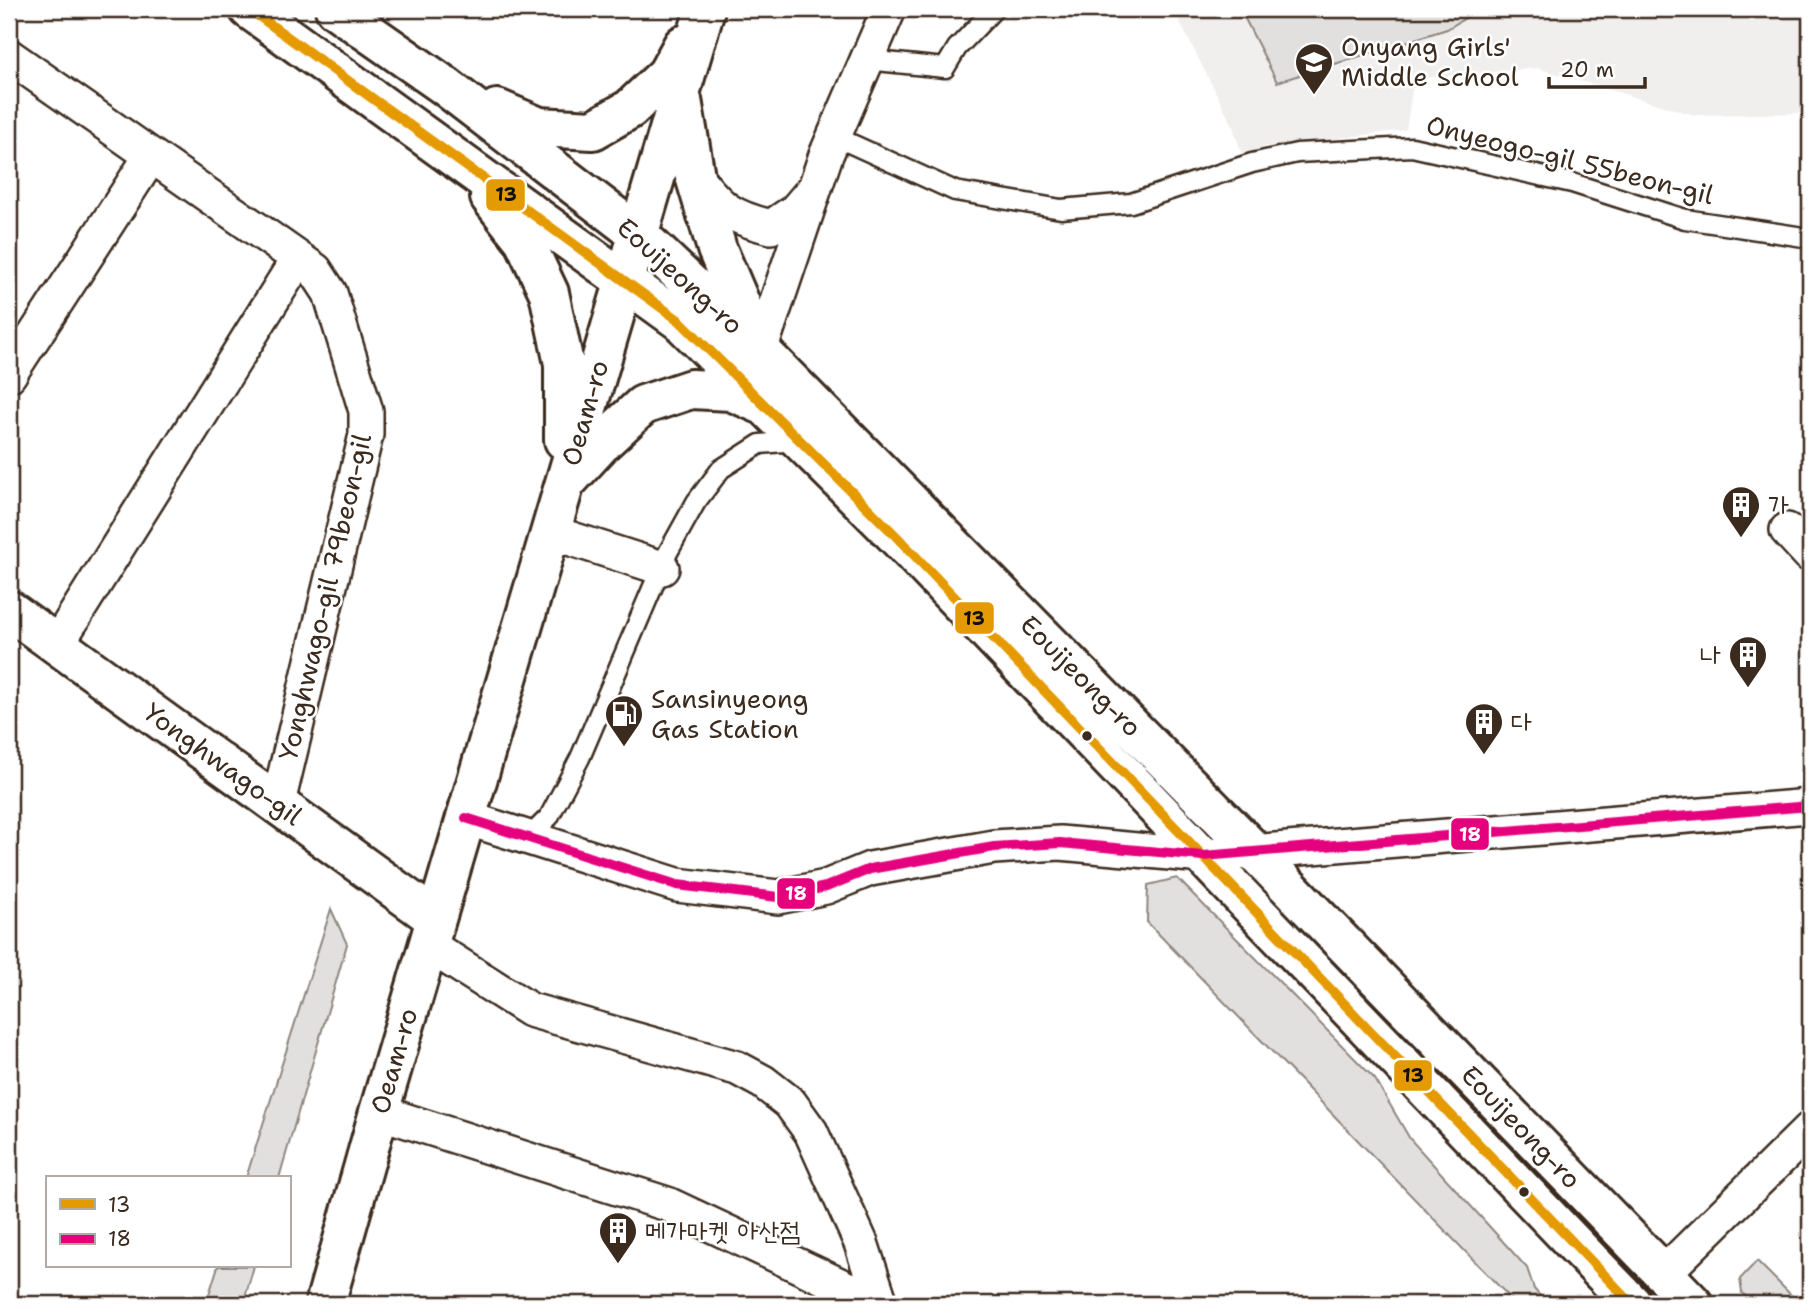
<svg xmlns="http://www.w3.org/2000/svg" width="1819" height="1313" viewBox="0 0 1819 1313" font-family="'Shantell Sans','Poor Story',sans-serif">
  <rect width="100%" height="100%" fill="#fff"/>
  <filter id="ink" filterUnits="userSpaceOnUse"><feTurbulence type="fractalNoise" baseFrequency=".0143" numOctaves="2"/><feDisplacementMap in="SourceGraphic" scale="14" xChannelSelector="R" yChannelSelector="G"/><feConvolveMatrix kernelMatrix="1 2 1 2 8 2 1 2 1" color-interpolation-filters="sRGB"/></filter>
  <g filter="url(#ink)">
    <!-- built -->
    <path fill="#f1efee" d="M 1173,9 L 1810,9 L 1810,113 L 1694,115 L 1537,68 L 1414,79 L 1406,130 L 1264,147 L 1242,154 L 1232,124 Z"/>
    <!-- green -->
    <path fill="#e2e0de" stroke="#8e857e" stroke-width="2" d="M 1240,9 L 1480,9 L 1447,29 L 1277,82 Z
      M 1177,878 L 1375,1079 L 1410,1139 L 1527,1268 L 1534,1289 L 1547,1304 L 1516,1304 L 1147,922 L 1148,885 Z
      M 331,909 L 347,944 L 279,1178 L 246,1178 Z
      M 1757,1261 L 1800,1304 L 1754,1304 L 1742,1293 L 1740,1279 Z
      M 218,1266 L 254,1266 L 243,1304 L 206,1304 Z"/>
    <g fill="none" stroke-linecap="round" stroke-linejoin="round">
      <defs>
        <path id="lane" d="M 867,60 L 945,68 L 957,48 L 994,9
          M 834,136 L 955,191 L 1061,209 L 1131,203 L 1252,163 L 1297,153 L 1412,147 L 1572,183 L 1685,219 L 1810,238
          M 529,837 L 549,817 L 580,758 L 666,556 L 696,502 L 721,469 L 760,444 L 796,441"/>
        <path id="street" d="M 9,56 L 315,270 L 330,293 L 366,411 L 366,435 L 278,803
          M 695,176 C 721,209 730,217 771,227 L 795,211 L 812,191
          M 760,351 L 826,155 L 889,9
          M 9,375 L 151,156
          M 1787,530 L 1810,555
          M 550,532 L 662,568
          M 57,644 L 298,259
          M 466,818 L 677,885 L 778,897 L 826,887 L 870,869 L 994,847 L 1060,843 L 1203,856 L 1810,806
          M 428,945 L 530,1010 L 737,1068 L 763,1082 L 790,1103 L 811,1132 L 861,1243 L 881,1304
          M 379,1112 L 667,1204 L 880,1304
          M 1663,1274 L 1810,1129"/>
        <path id="secondary" d="M 249,9 L 680,321 L 896,536 L 1632,1304
          M 335,9 L 445,86 L 638,234 L 752,342 L 1254,851 L 1693,1304
          M 682,100 L 695,176 L 717,249 L 754,336
          M 497,109 L 539,127 L 593,130 L 630,109 L 667,74 L 683,45
          M 490,197 L 524,240 L 549,293 L 564,364 L 564,440
          M 570,478 L 603,442 L 643,405 L 691,389 L 731,391 L 761,404
          M 9,610 L 436,919
          M 325,1304 L 379,1112 L 705,9"/>
      </defs>
      <!-- lane casing -->
      <use href="#lane" stroke="#3b2a1e" stroke-width="23"/>
      <!-- street casing -->
      <use href="#street" stroke="#3b2a1e" stroke-width="38"/>
      <!-- secondary casing -->
      <use href="#secondary" stroke="#3b2a1e" stroke-width="44"/>
      <!-- lane -->
      <use href="#lane" stroke="#fff" stroke-width="18"/>
      <!-- street -->
      <use href="#street" stroke="#fff" stroke-width="33"/>
      <!-- secondary -->
      <use href="#secondary" stroke="#fff" stroke-width="38"/>
      <defs>
        <path id="bus-1" d="M 249,9 L 680,321 L 896,536 L 1632,1304"/>
        <path id="bus-2" d="M 466,818 L 677,885 L 778,897 L 826,887 L 870,869 L 994,847 L 1060,843 L 1203,856 L 1810,806"/>
      </defs>
      <!-- bus-1 casing -->
      <use href="#bus-1" stroke="#fff" stroke-width="16"/>
      <!-- bus-2 casing -->
      <use href="#bus-2" stroke="#fff" stroke-width="16"/>
      <!-- bus-1 -->
      <use href="#bus-1" stroke="#e49a03" stroke-width="10"/>
      <!-- bus-2 -->
      <use href="#bus-2" stroke="#e5007d" stroke-width="10"/>
    </g>
  </g>
  <!-- icons -->
  <defs>
    <symbol id="school-pin" viewBox="-11 -11 22 30"><path d="M0 17L-7.5 6A9.5 9.5 0 1 1 7.5 6Z" fill="#3b2a1e" stroke="#fff"/><path d="M0-5L7-2L0 1L-7-2ZM-4 1L0 2.5L4 1V4Q0 6-4 4Z" fill="#fff"/></symbol>
    <symbol id="building-pin" viewBox="-11 -11 22 30"><path d="M0 17L-7.5 6A9.5 9.5 0 1 1 7.5 6Z" fill="#3b2a1e" stroke="#fff"/><path d="M-4-6H4V6H1V3H-1V6H-4ZM-2.5-4.3h1.7v1.8h-1.7ZM.8-4.3h1.7v1.8H.8ZM-2.5-1h1.7V.8h-1.7ZM.8-1h1.7V.8H.8Z" fill="#fff"/></symbol>
    <symbol id="fuel-pin" viewBox="-11 -11 22 30"><path d="M0 17L-7.5 6A9.5 9.5 0 1 1 7.5 6Z" fill="#3b2a1e" stroke="#fff"/><path d="M-5.5-6h7V0h2V4h1.3V-2.5L3-4.5l.8-.8L6-3V5H2.5V1h-1V6h-7ZM-4.2-4.7v3.2H.2V-4.7Z" fill="#fff"/></symbol>
  </defs>
  <g fill-rule="evenodd">
    <use href="#school-pin" x="1292" y="40" width="44" height="60"/>
    <use href="#building-pin" x="1719" y="483" width="44" height="60"/>
    <use href="#building-pin" x="1726" y="633" width="44" height="60"/>
    <use href="#fuel-pin" x="602" y="692" width="44" height="60"/>
    <use href="#building-pin" x="1462" y="700" width="44" height="60"/>
    <use href="#building-pin" x="596" y="1209" width="44" height="60"/>
  </g>
  <!-- markers -->
  <g fill="#3b2a1e" stroke="#fff" stroke-width="2.5">
    <circle cx="1087" cy="736" r="6"/>
    <circle cx="1524" cy="1192" r="6"/>
  </g>
  <g text-anchor="middle" stroke-width="5" stroke-linejoin="round" paint-order="stroke">
    <!-- poi labels -->
    <g font-size="26" fill="#3b2a1e" stroke="#fff" text-anchor="start">
      <text x="1341" y="56">Onyang Girls'<tspan x="1341" dy="30">Middle School</tspan></text>
      <text x="1768" y="514">가</text>
      <text x="1721" y="664" text-anchor="end">나</text>
      <text x="651" y="708">Sansinyeong<tspan x="651" dy="30">Gas Station</tspan></text>
      <text x="1511" y="731">다</text>
      <text x="645" y="1240">메가마켓 아산점</text>
    </g>
    <!-- street labels -->
    <g font-size="26" fill="#3b2a1e" stroke="#fff">
      <text transform="translate(1570 160) rotate(14)" y="9">Onyeogo-gil 55beon-gil</text>
      <text transform="translate(680 276) rotate(42)" y="9">Eouijeong-ro</text>
      <text transform="translate(585 413) rotate(-74)" y="9">Oeam-ro</text>
      <text transform="translate(325 597) rotate(-77)" y="9">Yonghwago-gil 79beon-gil</text>
      <text transform="translate(1081 676) rotate(45)" y="9">Eouijeong-ro</text>
      <text transform="translate(223 764) rotate(36)" y="9">Yonghwago-gil</text>
      <text transform="translate(394 1061) rotate(-74)" y="9">Oeam-ro</text>
      <text transform="translate(1521 1127) rotate(46)" y="9">Eouijeong-ro</text>
    </g>
  </g>
  <g stroke="#fff" stroke-width="2.5">
    <rect x="485" y="178" width="41" height="34" rx="7" fill="#e49a03"/>
    <rect x="954" y="601" width="41" height="34" rx="7" fill="#e49a03"/>
    <rect x="1450" y="817" width="40" height="34" rx="7" fill="#e5007d"/>
    <rect x="776" y="877" width="40" height="33" rx="7" fill="#e5007d"/>
    <rect x="1393" y="1059" width="40" height="33" rx="7" fill="#e49a03"/>
  </g>
  <g font-size="19" text-anchor="middle" font-weight="bold" fill="#fff">
    <text x="1470" y="841">18</text>
    <text x="796" y="900">18</text>
  </g>
  <g font-size="19" text-anchor="middle" font-weight="bold" fill="#111">
    <text x="506" y="201">13</text>
    <text x="974" y="625">13</text>
    <text x="1413" y="1082">13</text>
  </g>
  <!-- margin -->
  <rect width="1819" height="1313" fill="none" stroke="#fff" stroke-width="35"/>
  <rect x="18" y="18" width="1784" height="1278" fill="none" stroke="#3b2a1e" stroke-width="2.5" filter="url(#ink)"/>
  <!-- legend -->
  <rect x="46" y="1176" width="245" height="91" fill="#ffffff" stroke="#b1aaa5" stroke-width="2"/>
  <rect x="60" y="1199" width="35" height="10" fill="#e49a03" stroke="#b1aaa5" stroke-width="2"/>
  <text x="108" y="1212" font-size="21" fill="#3b2a1e">13</text>
  <rect x="60" y="1234" width="35" height="10" fill="#e5007d" stroke="#b1aaa5" stroke-width="2"/>
  <text x="108" y="1246" font-size="21" fill="#3b2a1e">18</text>
  <!-- scale -->
  <path d="M1549 77v10h96v-10" fill="none" stroke="#3b2a1e" stroke-width="3.5"/>
  <text x="1560" y="77" font-size="21" fill="#3b2a1e" stroke="#ffffff" stroke-width="5" paint-order="stroke">20 m</text>
</svg>
